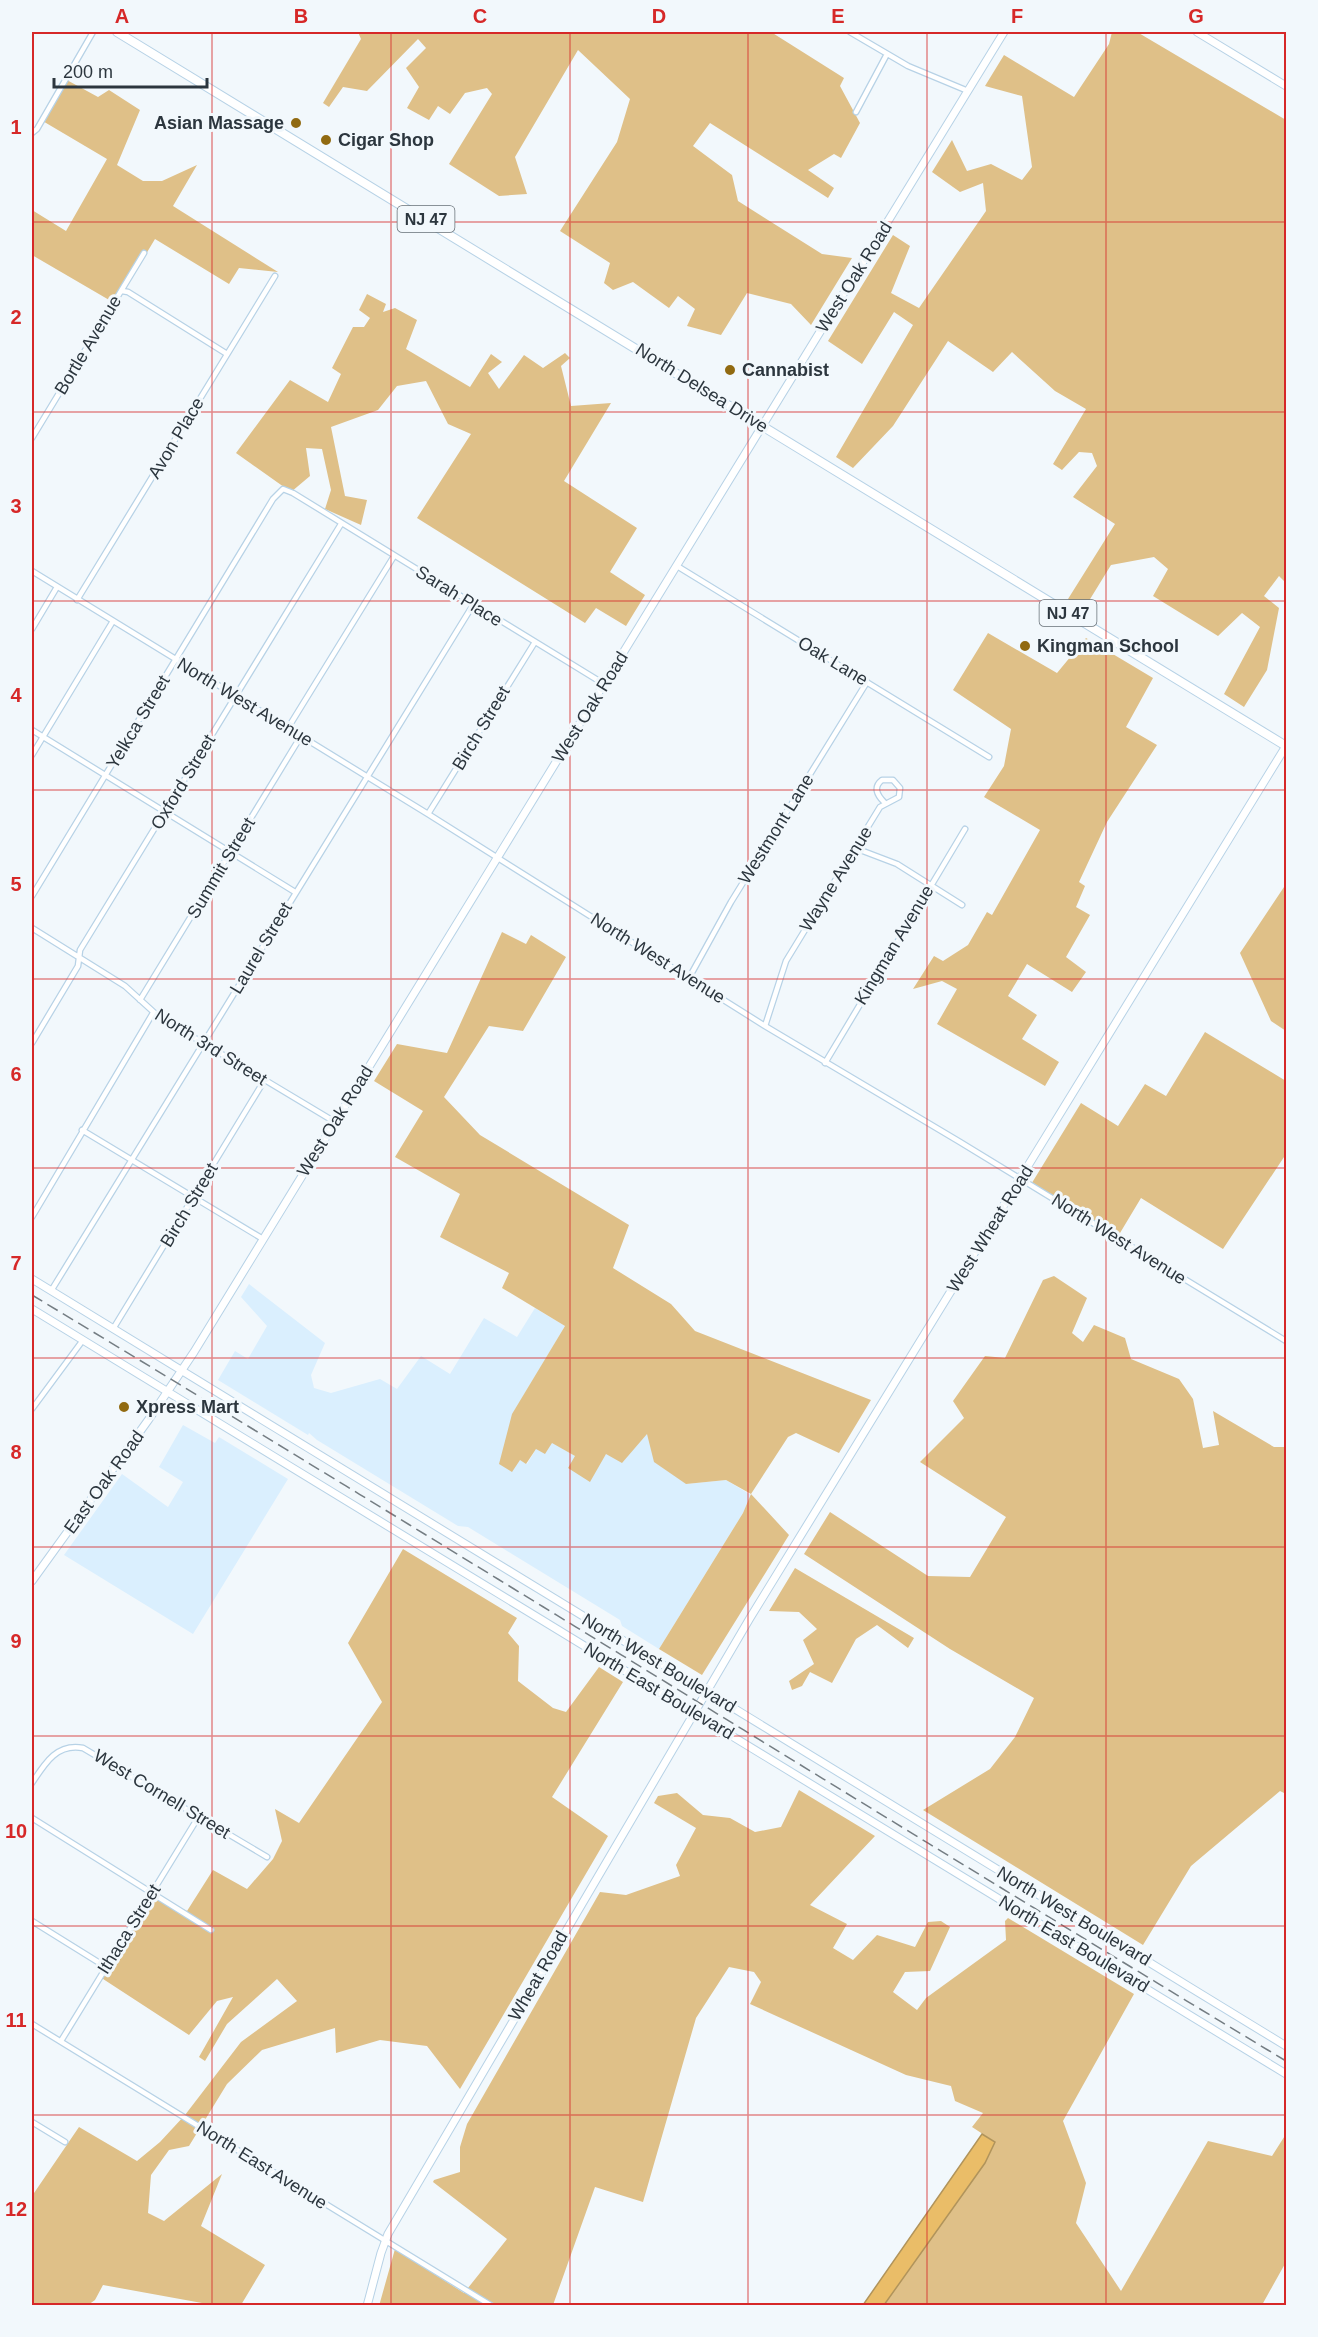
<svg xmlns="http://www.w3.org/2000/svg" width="1318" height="2337" viewBox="0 0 1318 2337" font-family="Arial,sans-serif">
  <rect width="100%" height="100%" fill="#f2f8fc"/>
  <!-- built -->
  <path fill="#daeffe" d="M 249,1284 L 325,1343 L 311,1375 L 314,1388 L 331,1393 L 380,1379 L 397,1389 L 421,1356 L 450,1374 L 484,1318 L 517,1337 L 535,1308 L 565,1326 L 513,1413 L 520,1460 L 527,1464 L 536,1449 L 552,1442 L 575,1456 L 607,1454 L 647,1433 L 686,1484 L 726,1480 L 751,1495 L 743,1513 L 659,1649 L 622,1626 L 620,1620 L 468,1527 L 458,1526 L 317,1440 L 309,1433 L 308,1435 L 218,1380 L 235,1351 L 248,1359 L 267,1326 L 241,1297 Z
    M 183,1425 L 215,1443 L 219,1437 L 288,1479 L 193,1634 L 64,1555 L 122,1474 L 168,1507 L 183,1482 L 159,1467 Z"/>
  <!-- green -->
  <path fill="#dfc088" d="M 358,32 L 771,32 L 844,78 L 840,86 L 860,123 L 841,158 L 834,154 L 808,170 L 834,188 L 828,198 L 710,123 L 693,146 L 732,175 L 738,201 L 822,254 L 852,258 L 811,325 L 791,304 L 747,293 L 721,335 L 687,326 L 695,309 L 678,296 L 669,308 L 633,282 L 613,290 L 604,283 L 610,263 L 560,231 L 617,142 L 630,99 L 578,50 L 515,157 L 527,194 L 499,196 L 449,164 L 492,94 L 487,88 L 465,93 L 450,114 L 438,106 L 429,120 L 407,108 L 419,87 L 406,68 L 426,48 L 418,39 L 367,91 L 343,87 L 329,107 L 323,103 L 361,39 Z
    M 1112,32 L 1137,32 L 1286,120 L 1286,583 L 1279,576 L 1264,596 L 1279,608 L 1267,670 L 1244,707 L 1224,694 L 1260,627 L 1242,613 L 1218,636 L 1153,596 L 1168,569 L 1154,557 L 1111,565 L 1084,609 L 1068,599 L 1115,524 L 1073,497 L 1097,466 L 1092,453 L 1079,452 L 1062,470 L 1053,464 L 1086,409 L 1055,391 L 1012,352 L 993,372 L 948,341 L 893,426 L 853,468 L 836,457 L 913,325 L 894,312 L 862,364 L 828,341 L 893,235 L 910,246 L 891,293 L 919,308 L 986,211 L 983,183 L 960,192 L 932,172 L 952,140 L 967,171 L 991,164 L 1022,180 L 1032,167 L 1022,96 L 985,86 L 1004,55 L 1074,97 L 1109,44 Z
    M 65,79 L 98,97 L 109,90 L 140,110 L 117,165 L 143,181 L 162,181 L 197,165 L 173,206 L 278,272 L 239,268 L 229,284 L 155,239 L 116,304 L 32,255 L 32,210 L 66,231 L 107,159 L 41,120 Z
    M 367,294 L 386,304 L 383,312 L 395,308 L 417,320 L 406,349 L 470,387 L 491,354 L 502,362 L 488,373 L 499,389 L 524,355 L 543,368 L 565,353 L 570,358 L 561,366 L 571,406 L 611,403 L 564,481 L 637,528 L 610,572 L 645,595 L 626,626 L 596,608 L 585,623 L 417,518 L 471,434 L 448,424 L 426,381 L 397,386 L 378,410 L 331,427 L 345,496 L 367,500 L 361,525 L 325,509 L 331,490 L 322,449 L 306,448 L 310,476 L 291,492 L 236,453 L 290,380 L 328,402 L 341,374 L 332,368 L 353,327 L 364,327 L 370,318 L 359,310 Z
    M 988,633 L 1057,673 L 1086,638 L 1153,678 L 1126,727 L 1157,745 L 1107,822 L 1079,882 L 1085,886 L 1076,907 L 1090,915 L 1066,957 L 1086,972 L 1072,992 L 1027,964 L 1008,996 L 1037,1015 L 1022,1039 L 1059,1062 L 1045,1086 L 937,1024 L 957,989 L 942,981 L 913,989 L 934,956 L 943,961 L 968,945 L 987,912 L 992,915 L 1040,830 L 984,797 L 1004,766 L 1011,729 L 953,690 Z
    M 1286,884 L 1286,1031 L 1271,1021 L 1240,953 Z
    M 502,932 L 526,944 L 531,935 L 566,957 L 523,1031 L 489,1026 L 444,1097 L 480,1135 L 629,1225 L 613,1268 L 671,1304 L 695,1331 L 871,1400 L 839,1453 L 796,1433 L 788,1437 L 751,1494 L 789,1535 L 702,1675 L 659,1649 L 743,1513 L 751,1494 L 726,1480 L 686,1484 L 654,1462 L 647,1434 L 622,1463 L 606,1454 L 590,1482 L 568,1468 L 575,1456 L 552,1443 L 545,1454 L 536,1449 L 526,1464 L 520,1460 L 512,1472 L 499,1464 L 512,1414 L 565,1326 L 502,1288 L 509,1273 L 440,1237 L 460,1194 L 395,1157 L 423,1111 L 374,1081 L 397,1044 L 447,1053 Z
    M 1205,1032 L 1286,1081 L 1286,1154 L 1223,1249 L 1141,1198 L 1117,1238 L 1030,1186 L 1081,1103 L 1118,1126 L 1145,1084 L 1166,1096 Z
    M 1054,1276 L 1087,1298 L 1072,1333 L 1083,1342 L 1094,1325 L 1125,1338 L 1131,1359 L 1179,1379 L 1193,1399 L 1203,1448 L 1219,1445 L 1213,1411 L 1274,1447 L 1286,1447 L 1286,1794 L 1280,1791 L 1191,1866 L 1143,1945 L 923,1810 L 990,1769 L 1015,1737 L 1034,1698 L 950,1649 L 804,1554 L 830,1512 L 928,1576 L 970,1577 L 1006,1517 L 920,1462 L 964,1418 L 953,1401 L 985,1356 L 1005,1358 L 1043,1280 Z
    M 403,1549 L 517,1618 L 508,1633 L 519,1646 L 518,1681 L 553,1708 L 566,1712 L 599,1667 L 623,1682 L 552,1797 L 608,1836 L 460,2089 L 427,2046 L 380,2040 L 336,2053 L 335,2028 L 262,2050 L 227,2084 L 189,2146 L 169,2150 L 151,2175 L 148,2213 L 164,2221 L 222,2174 L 201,2226 L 265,2265 L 241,2305 L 213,2305 L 103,2285 L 95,2300 L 88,2305 L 32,2306 L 32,2196 L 79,2127 L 137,2161 L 160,2142 L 185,2115 L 241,2042 L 297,2001 L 277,1979 L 227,2024 L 205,2061 L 199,2057 L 233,1997 L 217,2001 L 189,2035 L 100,1977 L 151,1893 L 187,1911 L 213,1870 L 247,1889 L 273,1859 L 282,1841 L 275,1809 L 299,1823 L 382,1702 L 348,1643 Z
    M 795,1568 L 914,1638 L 908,1648 L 877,1625 L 856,1639 L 832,1683 L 810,1672 L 802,1686 L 792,1690 L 789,1681 L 814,1664 L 803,1640 L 817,1629 L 799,1612 L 769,1611 Z
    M 799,1790 L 875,1836 L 810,1905 L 847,1924 L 833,1948 L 853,1960 L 877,1935 L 915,1947 L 928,1922 L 941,1921 L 950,1927 L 930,1971 L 905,1972 L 893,1992 L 917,2010 L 926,1998 L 1006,1940 L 1005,1921 L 1008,1918 L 1134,1994 L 1063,2121 L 1086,2183 L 1076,2223 L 1121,2291 L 1208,2141 L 1272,2156 L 1286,2134 L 1286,2262 L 1262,2305 L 884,2305 L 985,2163 L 995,2142 L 972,2127 L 983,2113 L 955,2101 L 951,2086 L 906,2075 L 750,2004 L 761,1982 L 754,1972 L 729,1967 L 696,2018 L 643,2202 L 595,2187 L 553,2305 L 379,2306 L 395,2249 L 464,2293 L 507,2239 L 433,2182 L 434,2180 L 460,2172 L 460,2147 L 467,2124 L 600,1892 L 626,1895 L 680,1876 L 676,1865 L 696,1828 L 654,1803 L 658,1796 L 677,1793 L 703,1815 L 730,1818 L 755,1832 L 781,1827 Z"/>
  <!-- water -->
  <path fill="#eabd68" stroke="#b1945b" stroke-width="1.5" d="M 982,2134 L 995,2142 L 985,2163 L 884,2305 L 863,2305 Z"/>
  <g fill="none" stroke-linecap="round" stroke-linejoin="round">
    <defs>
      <path id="street" d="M 850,32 L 908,66 L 968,91
        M 856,112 L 887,54
        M 32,133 L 37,129 L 93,32
        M 122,291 L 128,292 L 227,354
        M 32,438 L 144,253
        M 677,566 L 989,757
        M 32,571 L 428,814 L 765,1026 L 960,1142 L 1286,1341
        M 77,600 L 275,276
        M 32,629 L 57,587
        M 288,728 L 394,556
        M 32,730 L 295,892
        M 32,755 L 113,621
        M 428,814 L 535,642
        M 855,848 L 897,864 L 962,905
        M 32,896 L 273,499 L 283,489 L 293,493 L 604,684
        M 32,928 L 125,986 L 158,1016 L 335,1122
        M 689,978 L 731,902 L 867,682
        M 140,1000 L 301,736
        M 765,1026 L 786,961 L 880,807 L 899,797 L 900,788 L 893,780 L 882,780 C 873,787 877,795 884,802
        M 32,1043 L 78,966 L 80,950 L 341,524
        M 825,1063 L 965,829
        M 82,1130 L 263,1239
        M 32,1217 L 153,1013
        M 51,1291 L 473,605
        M 113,1329 L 264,1081
        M 32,1409 L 83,1340
        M 32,1783 C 45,1763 57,1743 83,1748 L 267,1857
        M 32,1818 L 211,1930
        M 32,1921 L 106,1967
        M 32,2024 L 492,2306
        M 61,2041 L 199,1816
        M 32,2122 L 65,2142"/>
      <path id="secondary" d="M 1197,32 L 1286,86
        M 32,1279 L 1286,2046
        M 32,1309 L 1286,2074
        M 32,1581 L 149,1419 L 194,1352 L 1004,32
        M 367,2306 L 381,2253 L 388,2234 L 750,1618 L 1286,746"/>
      <path id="primary" d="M 117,32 L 1286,746"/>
    </defs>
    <!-- street casing -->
    <use href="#street" stroke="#b7d2e6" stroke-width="7"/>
    <!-- secondary casing -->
    <use href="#secondary" stroke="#b7d2e6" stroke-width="9"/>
    <!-- primary casing -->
    <use href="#primary" stroke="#b7d2e6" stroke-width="10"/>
    <!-- street -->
    <use href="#street" stroke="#fff" stroke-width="4.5"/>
    <!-- secondary -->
    <use href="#secondary" stroke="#fff" stroke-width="7"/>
    <!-- primary -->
    <use href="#primary" stroke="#fff" stroke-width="8"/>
    <!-- rail -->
    <path stroke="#747d83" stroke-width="1.5" stroke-dasharray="12 6" stroke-linecap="butt" d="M 32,1295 C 451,1548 867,1808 1286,2061"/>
  </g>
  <!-- grid -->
  <path fill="none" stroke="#d62828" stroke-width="1.5" stroke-opacity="0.55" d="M 212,32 L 212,2306M 391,32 L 391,2306M 570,32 L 570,2306M 748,32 L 748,2306M 927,32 L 927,2306M 1106,32 L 1106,2306M 32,222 L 1286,222M 32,412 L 1286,412M 32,601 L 1286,601M 32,790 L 1286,790M 32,979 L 1286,979M 32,1168 L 1286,1168M 32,1358 L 1286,1358M 32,1547 L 1286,1547M 32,1736 L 1286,1736M 32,1926 L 1286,1926M 32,2115 L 1286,2115"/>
  <!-- markers -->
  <g fill="#916a11" stroke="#f2f8fc" stroke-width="2">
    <circle cx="296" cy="123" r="6"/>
    <circle cx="326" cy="140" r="6"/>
    <circle cx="730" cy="370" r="6"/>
    <circle cx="1025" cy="646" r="6"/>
    <circle cx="124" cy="1407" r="6"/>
  </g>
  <g text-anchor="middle" stroke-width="6" stroke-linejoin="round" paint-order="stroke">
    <!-- shield labels -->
    <g fill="#f2f8fc" stroke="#677077" stroke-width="1.5">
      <rect x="397.5" y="206" width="57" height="26" rx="4.5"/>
      <rect x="1039.5" y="600" width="57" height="26" rx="4.5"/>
    </g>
    <g font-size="16" font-weight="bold" fill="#2c363e">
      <text x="426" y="225">NJ 47</text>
      <text x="1068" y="619">NJ 47</text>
    </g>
    <!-- poi labels -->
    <g font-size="18" font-weight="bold" fill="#2c363e" stroke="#f2f8fc" text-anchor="start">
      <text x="284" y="129" text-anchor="end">Asian Massage</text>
      <text x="338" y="146">Cigar Shop</text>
      <text x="742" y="376">Cannabist</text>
      <text x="1037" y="652">Kingman School</text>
      <text x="136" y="1413">Xpress Mart</text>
    </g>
    <!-- street labels -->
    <g font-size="18" fill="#2c363e" stroke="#f2f8fc">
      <text transform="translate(854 277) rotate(-58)" y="6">West Oak Road</text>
      <text transform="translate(88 345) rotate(-59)" y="6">Bortle Avenue</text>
      <text transform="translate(702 388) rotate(32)" y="6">North Delsea Drive</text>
      <text transform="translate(176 438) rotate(-59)" y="6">Avon Place</text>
      <text transform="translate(459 596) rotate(32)" y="6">Sarah Place</text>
      <text transform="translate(833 661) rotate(31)" y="6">Oak Lane</text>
      <text transform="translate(245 702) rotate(31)" y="6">North West Avenue</text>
      <text transform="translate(590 707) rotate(-58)" y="6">West Oak Road</text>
      <text transform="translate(138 722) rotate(-59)" y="6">Yelkca Street</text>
      <text transform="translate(481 728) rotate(-59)" y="6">Birch Street</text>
      <text transform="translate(183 782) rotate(-59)" y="6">Oxford Street</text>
      <text transform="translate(776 829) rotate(-58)" y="6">Westmont Lane</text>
      <text transform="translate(221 868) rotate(-59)" y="6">Summit Street</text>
      <text transform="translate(836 879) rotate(-58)" y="6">Wayne Avenue</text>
      <text transform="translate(894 945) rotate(-59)" y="6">Kingman Avenue</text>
      <text transform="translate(261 948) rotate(-59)" y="6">Laurel Street</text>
      <text transform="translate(658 958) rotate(32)" y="6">North West Avenue</text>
      <text transform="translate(211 1047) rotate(32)" y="6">North 3rd Street</text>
      <text transform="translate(335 1121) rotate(-58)" y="6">West Oak Road</text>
      <text transform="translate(189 1205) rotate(-59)" y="6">Birch Street</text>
      <text transform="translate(990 1229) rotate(-58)" y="6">West Wheat Road</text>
      <text transform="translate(1119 1239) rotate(32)" y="6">North West Avenue</text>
      <text transform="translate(104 1482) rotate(-54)" y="6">East Oak Road</text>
      <text transform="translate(659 1663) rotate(31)" y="6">North West Boulevard</text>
      <text transform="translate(659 1691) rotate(31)" y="6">North East Boulevard</text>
      <text transform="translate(162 1794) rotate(31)" y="6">West Cornell Street</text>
      <text transform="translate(1074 1916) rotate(31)" y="6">North West Boulevard</text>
      <text transform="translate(129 1929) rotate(-58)" y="6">Ithaca Street</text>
      <text transform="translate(1074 1944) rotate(31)" y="6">North East Boulevard</text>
      <text transform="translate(538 1976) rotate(-60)" y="6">Wheat Road</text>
      <text transform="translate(262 2165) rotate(32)" y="6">North East Avenue</text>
    </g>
  </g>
  <!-- border -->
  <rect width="1318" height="2337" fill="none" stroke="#f2f8fc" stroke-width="66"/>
  <!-- scale -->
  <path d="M54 78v9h153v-9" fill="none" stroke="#2c363e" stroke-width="3"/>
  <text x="63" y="78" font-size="18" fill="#2c363e" stroke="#f2f8fc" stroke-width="4.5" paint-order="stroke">200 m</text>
  <rect x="33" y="33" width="1252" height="2271" fill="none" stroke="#d62828" stroke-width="2"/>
  <g font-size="20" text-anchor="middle" font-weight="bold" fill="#d62828">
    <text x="122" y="23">A</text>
    <text x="301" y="23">B</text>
    <text x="480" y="23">C</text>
    <text x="659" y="23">D</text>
    <text x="838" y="23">E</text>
    <text x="1017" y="23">F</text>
    <text x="1196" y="23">G</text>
    <text x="16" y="134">1</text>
    <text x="16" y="324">2</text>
    <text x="16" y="513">3</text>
    <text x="16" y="702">4</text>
    <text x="16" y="891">5</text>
    <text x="16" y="1081">6</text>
    <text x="16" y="1270">7</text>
    <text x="16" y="1459">8</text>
    <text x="16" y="1648">9</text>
    <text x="16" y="1838">10</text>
    <text x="16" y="2027">11</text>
    <text x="16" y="2216">12</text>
  </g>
</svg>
